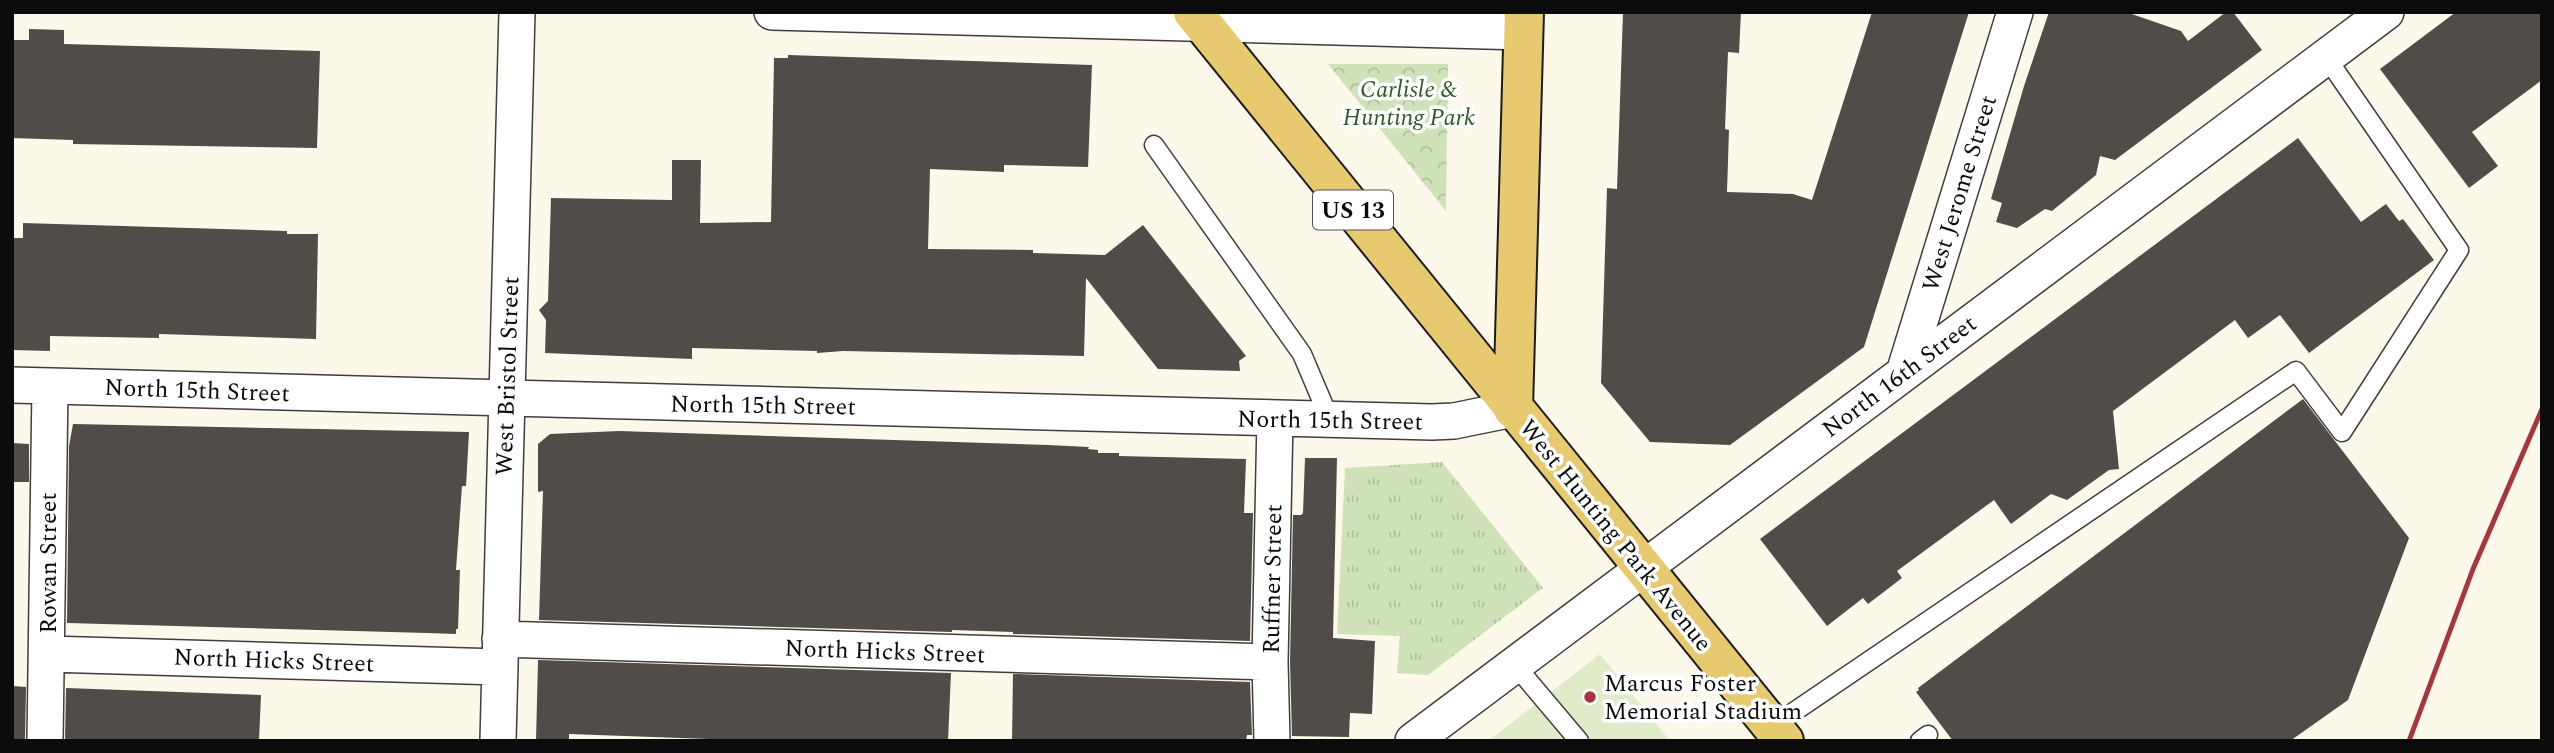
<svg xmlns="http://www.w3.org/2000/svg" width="2554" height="753" viewBox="0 0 2554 753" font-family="Spectral,serif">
  <defs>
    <pattern id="grass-tufts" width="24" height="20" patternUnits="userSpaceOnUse" patternTransform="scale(1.75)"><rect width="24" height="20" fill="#cfe2b9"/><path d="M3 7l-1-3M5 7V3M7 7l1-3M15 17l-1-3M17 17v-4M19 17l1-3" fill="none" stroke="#b0c19e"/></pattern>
    <pattern id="park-crowns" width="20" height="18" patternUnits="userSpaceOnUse" patternTransform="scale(1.75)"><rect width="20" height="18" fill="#cfe2b9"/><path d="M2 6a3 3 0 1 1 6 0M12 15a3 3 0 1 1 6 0" fill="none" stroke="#b0c19e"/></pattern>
  </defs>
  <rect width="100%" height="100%" fill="#fcf9eb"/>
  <!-- grass -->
  <path fill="url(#grass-tufts)" d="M 1442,462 L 1543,588 L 1428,675 L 1397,673 L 1400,636 L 1337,634 L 1345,468 Z"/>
  <!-- park -->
  <path fill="url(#park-crowns)" d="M 1328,64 L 1448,64 L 1446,211 Z"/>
  <!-- pitch -->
  <path fill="#e0ebca" d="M 1600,654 L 1670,741 L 1488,741 Z"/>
  <!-- building -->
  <path fill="#524c49" d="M 1623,12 L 1741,12 L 1739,53 L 1728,52 L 1725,129 L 1729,130 L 1727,192 L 1793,194 L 1812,200 L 1872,12 L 1969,12 L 1864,347 L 1730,445 L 1650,442 L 1601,383 L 1607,188 L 1617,189 Z
    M 2049,12 L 2126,12 L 2181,31 L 2188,41 L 2226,12 L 2233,12 L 2262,50 L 2115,160 L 2100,156 L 2096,175 L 2052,211 L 2045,209 L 2017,228 L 1996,222 L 2002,203 L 1991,199 L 2024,86 Z
    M 2456,12 L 2542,12 L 2542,80 L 2472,132 L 2498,166 L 2469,188 L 2380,69 Z
    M 29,29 L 64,30 L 64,44 L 320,51 L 317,148 L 73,144 L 73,140 L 12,138 L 12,40 L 29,40 Z
    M 788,55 L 1092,65 L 1088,167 L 1004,165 L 1004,172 L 930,169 L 928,249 L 1033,250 L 1033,253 L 1105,255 L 1143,225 L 1246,356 L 1239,361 L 1240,371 L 1158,369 L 1086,278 L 1084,356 L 843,351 L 817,353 L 817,351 L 692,348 L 692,359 L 545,353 L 546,320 L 539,310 L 548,301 L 551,198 L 672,200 L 672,160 L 701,160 L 700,223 L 771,222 L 774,58 L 788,58 Z
    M 2298,138 L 2361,222 L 2386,204 L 2399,221 L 2403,219 L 2434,260 L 2309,353 L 2280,315 L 2248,338 L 2235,320 L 2113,411 L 2119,469 L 2109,470 L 2067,500 L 2051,494 L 2011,524 L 1994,500 L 1897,571 L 1902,578 L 1868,604 L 1863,598 L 1827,626 L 1760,539 Z
    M 23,223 L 287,231 L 287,234 L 318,234 L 316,339 L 159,334 L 159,338 L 50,336 L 50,351 L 12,350 L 12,238 L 23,238 Z
    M 2303,399 L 2409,538 L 2348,700 L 2290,741 L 1953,741 L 1916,692 L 1919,690 L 1918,688 Z
    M 73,424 L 469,432 L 466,486 L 462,486 L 456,570 L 460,570 L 458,629 L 456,629 L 456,634 L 427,633 L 67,623 L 69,446 Z
    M 619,431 L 1048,445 L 1089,447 L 1088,449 L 1098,450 L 1098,453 L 1119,453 L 1119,456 L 1246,459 L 1244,513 L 1253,513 L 1250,641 L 1013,634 L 1013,632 L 952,630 L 952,632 L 539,620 L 543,491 L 538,492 L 538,444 L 550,434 Z
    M 12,443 L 29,444 L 29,482 L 12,482 Z
    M 1305,458 L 1337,458 L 1333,638 L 1375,641 L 1372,714 L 1350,713 L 1349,737 L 1292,736 L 1290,662 L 1293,515 L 1301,515 L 1303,513 Z
    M 538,660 L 951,673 L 948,741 L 765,741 L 569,734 L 569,741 L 536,741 Z
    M 1013,674 L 1250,682 L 1252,735 L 1247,735 L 1246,741 L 1012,741 Z
    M 12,686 L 26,687 L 25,741 L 12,741 Z
    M 66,688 L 261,695 L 259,741 L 65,741 Z"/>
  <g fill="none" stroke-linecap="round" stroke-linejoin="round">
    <defs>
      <path id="lane" d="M 1154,145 L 1302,354 L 1330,420
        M 1515,665 L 1579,741
        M 1773,726 L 2296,371 L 2342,432 L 2459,250 L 2326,57
        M 1920,741 L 1928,735"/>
      <path id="street" d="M 772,12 L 1523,32
        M 1904,373 L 2015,12
        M 12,385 L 1432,422 L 1454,421 L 1513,409
        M 500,639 L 1270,662
        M 48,654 L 500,667
        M 45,741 L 50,386
        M 498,741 L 517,12
        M 1272,741 L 1270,662 L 1275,418
        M 1413,741 L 2386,12"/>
      <path id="primary" d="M 1193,12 L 1784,741
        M 1513,409 L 1524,12"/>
    </defs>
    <!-- lane casing -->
    <use href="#lane" stroke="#3e3e3e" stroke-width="21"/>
    <!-- street casing -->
    <use href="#street" stroke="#3e3e3e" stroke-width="38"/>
    <!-- primary casing -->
    <use href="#primary" stroke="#1c1c1c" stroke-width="42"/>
    <!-- lane -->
    <use href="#lane" stroke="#fff" stroke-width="18"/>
    <!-- street -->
    <use href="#street" stroke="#fff" stroke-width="35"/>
    <!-- primary -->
    <use href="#primary" stroke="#e7c970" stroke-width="38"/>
    <!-- rail -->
    <path stroke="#a9353c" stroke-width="5" d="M 2409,741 L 2473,569 L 2542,409"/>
  </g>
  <!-- markers -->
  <circle fill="#a9353c" stroke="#fff" stroke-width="2.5" cx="1590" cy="697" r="7"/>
  <g text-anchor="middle" stroke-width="7" stroke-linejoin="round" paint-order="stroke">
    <!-- shield labels -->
    <rect fill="#fff" stroke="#545454" stroke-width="2" x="1313" y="190.5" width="80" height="39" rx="5"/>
    <g font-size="23" font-weight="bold" fill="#0b0b0b">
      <text x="1353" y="218">US 13</text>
    </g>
    <!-- park labels -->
    <g font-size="24" font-style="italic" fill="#305a24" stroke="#fff">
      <text x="1409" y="97">Carlisle &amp;<tspan x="1409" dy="28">Hunting Park</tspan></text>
    </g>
    <!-- street labels -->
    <g font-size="24" fill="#0b0b0b" stroke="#fff">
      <text transform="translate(1959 193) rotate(-73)" y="8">West Jerome Street</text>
      <text transform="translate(507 376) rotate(-88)" y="8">West Bristol Street</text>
      <text transform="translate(1899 376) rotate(-37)" y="8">North 16th Street</text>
      <text transform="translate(197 390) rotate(2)" y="8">North 15th Street</text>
      <text transform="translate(763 405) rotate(1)" y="8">North 15th Street</text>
      <text transform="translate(1330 420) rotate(1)" y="8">North 15th Street</text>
      <text transform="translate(1616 535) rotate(51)" y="8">West Hunting Park Avenue</text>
      <text transform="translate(48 563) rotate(-90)" y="8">Rowan Street</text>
      <text transform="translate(1272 579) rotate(-89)" y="8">Ruffner Street</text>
      <text transform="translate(885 651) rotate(2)" y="8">North Hicks Street</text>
      <text transform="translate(274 660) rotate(2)" y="8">North Hicks Street</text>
    </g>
    <!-- poi labels -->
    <g font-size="24" fill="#0b0b0b" stroke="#fff" text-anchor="start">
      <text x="1604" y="691">Marcus Foster<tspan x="1604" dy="28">Memorial Stadium</tspan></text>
    </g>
  </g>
  <!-- border -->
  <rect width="2554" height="753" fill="none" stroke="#0b0b0b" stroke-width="28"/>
</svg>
